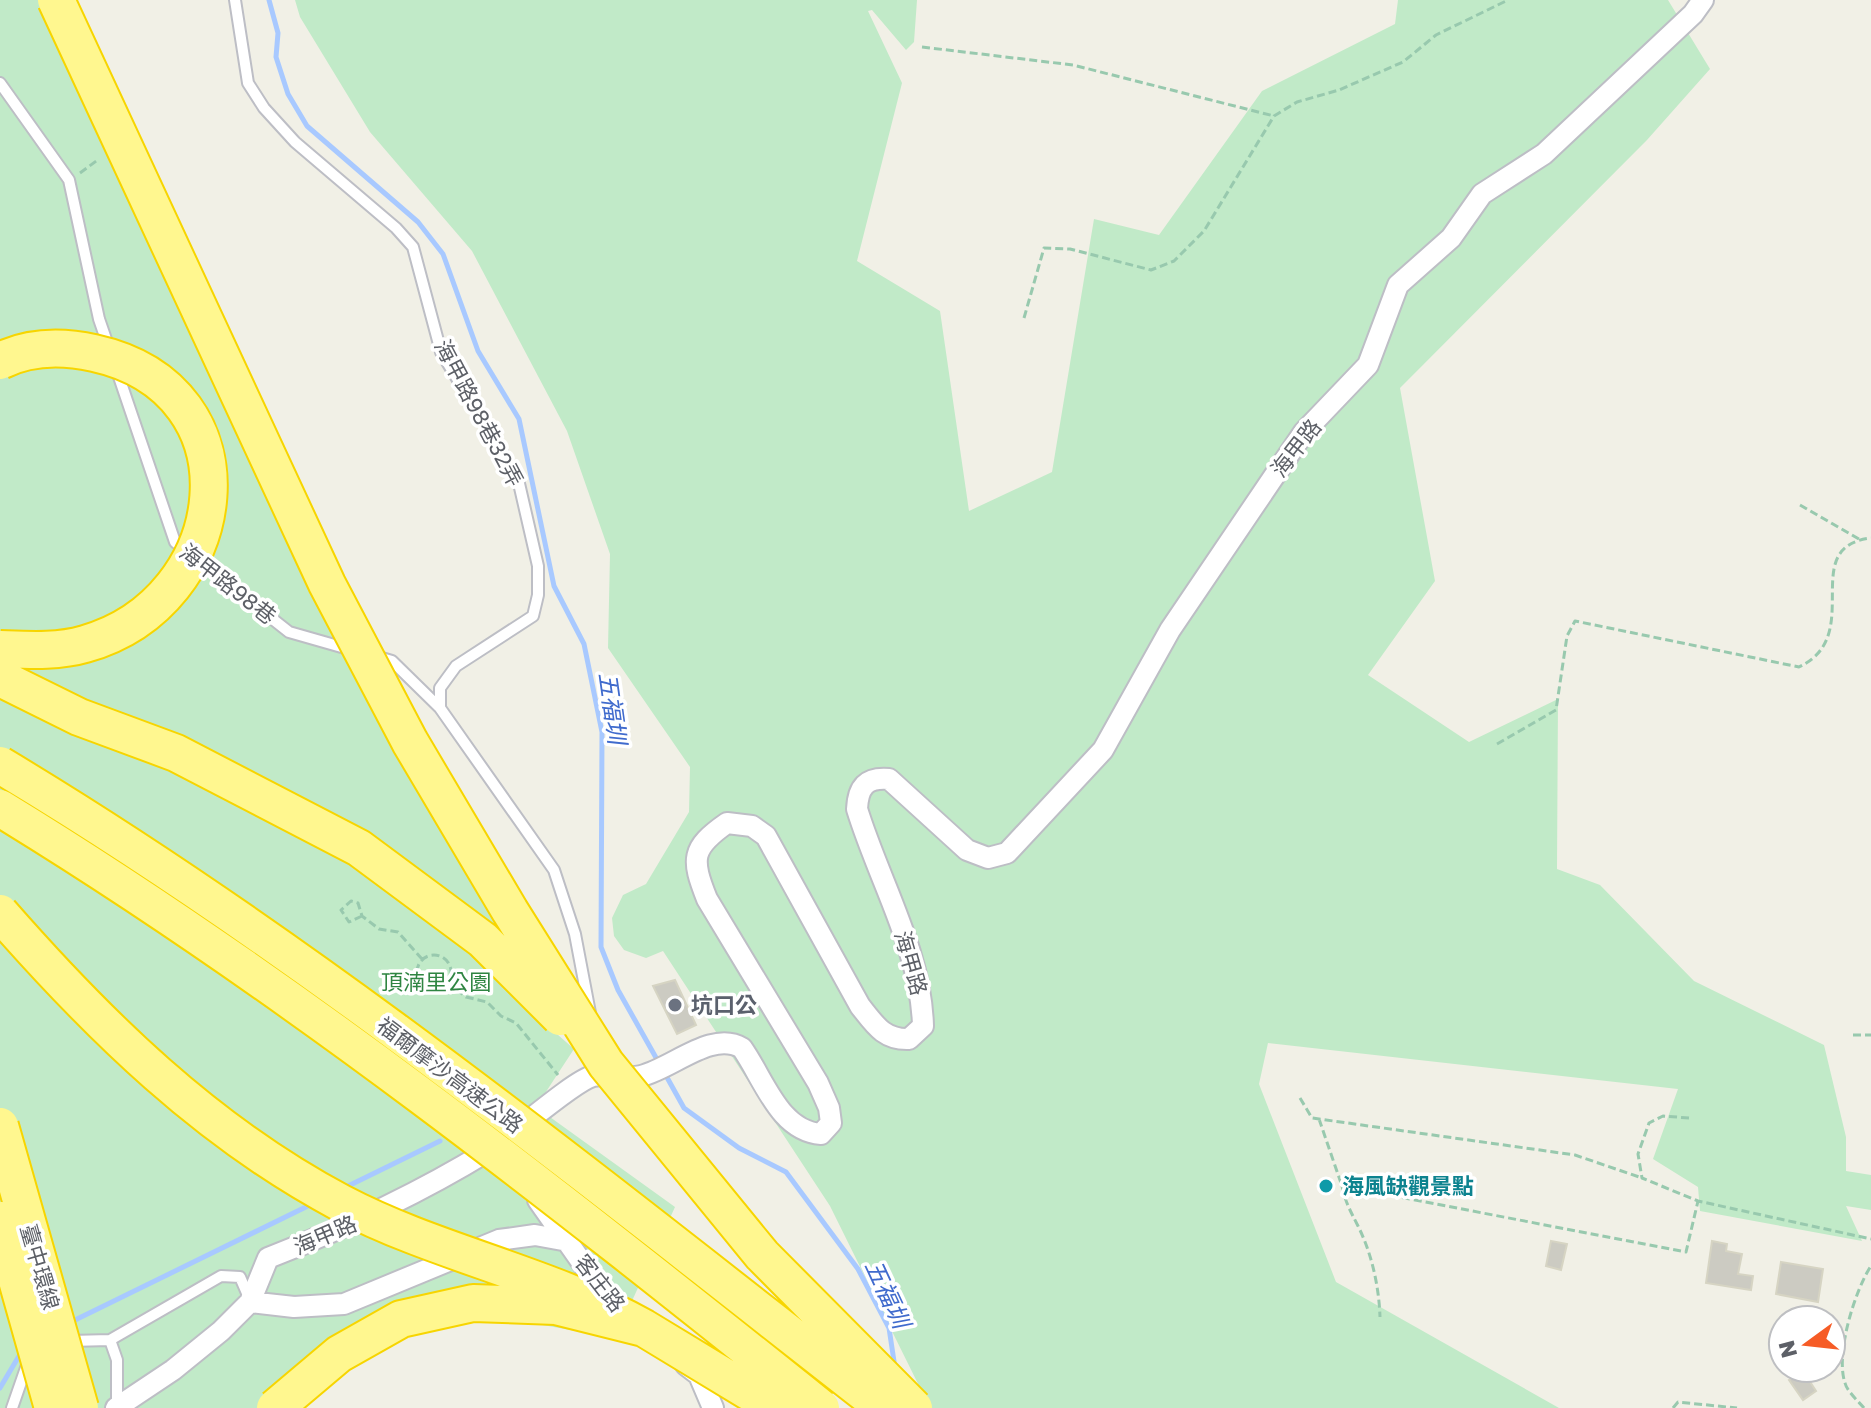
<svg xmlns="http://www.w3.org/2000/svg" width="1871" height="1408" viewBox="0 0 1871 1408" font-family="'Golos Text','Noto Sans TC',sans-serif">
  <rect width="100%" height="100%" fill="#f1f0e6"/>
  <!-- green -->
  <path fill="#c1eac8" d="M 0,0 L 70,0 L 440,779 L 569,985 L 524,1005 L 574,1049 L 536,1107 L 675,1207 L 615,1338 L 498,1317 L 400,1337 L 317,1387 L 292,1408 L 0,1408 Z
    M 295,0 L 917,0 L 914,42 L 906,50 L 872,10 L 868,11 L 902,83 L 857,261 L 940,311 L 969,511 L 1052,472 L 1094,219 L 1159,235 L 1262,91 L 1395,24 L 1398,0 L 1668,0 L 1710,69 L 1647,140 L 1400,388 L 1435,581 L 1368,675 L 1469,742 L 1558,699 L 1557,869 L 1600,885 L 1694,981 L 1824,1045 L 1846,1137 L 1846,1171 L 1871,1175 L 1871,1210 L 1846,1206 L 1862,1241 L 1700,1211 L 1698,1187 L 1653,1159 L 1678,1089 L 1268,1043 L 1259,1084 L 1336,1282 L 1559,1408 L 930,1408 L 830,1206 L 663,951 L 646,958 L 624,950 L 614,936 L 612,918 L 623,895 L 646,884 L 689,812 L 690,767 L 608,648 L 610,554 L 567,431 L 472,251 L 370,132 L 300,17 Z"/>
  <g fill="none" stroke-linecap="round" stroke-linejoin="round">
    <!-- stream -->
    <path stroke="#a8c9ff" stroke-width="5" d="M 269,0 L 278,33 L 276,57 L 288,94 L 307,126 L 418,222 L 443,254 L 478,351 L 519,419 L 554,586 L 584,644 L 602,732 L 601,947 L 618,990 L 659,1063
      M 664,1072 L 684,1108 L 739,1148 L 786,1172 L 858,1269 L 889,1328 L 895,1368
      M 344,1188 L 440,1141
      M 71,1322 L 314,1203
      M 0,1388 L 22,1351"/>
  </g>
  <!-- building -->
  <path fill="#cccbc2" stroke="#d6d4c3" stroke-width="2" d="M 675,980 L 696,1025 L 677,1034 L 653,986 Z
    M 1551,1241 L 1567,1244 L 1561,1270 L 1546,1266 Z
    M 1712,1241 L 1727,1244 L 1726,1251 L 1742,1254 L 1738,1274 L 1753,1276 L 1751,1290 L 1706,1283 Z
    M 1781,1262 L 1823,1269 L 1818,1302 L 1776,1294 Z
    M 1803,1371 L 1816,1391 L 1803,1400 L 1789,1380 Z"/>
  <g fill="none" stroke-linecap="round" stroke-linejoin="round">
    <defs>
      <path id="lane" d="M 235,0 L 248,83 L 264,108 L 295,142 L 396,228 L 413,247 L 441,352 L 518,479 L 538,566 L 538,595 L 533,616 L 456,666 L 440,688 L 440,708
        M 0,83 L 69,180 L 99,319 L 109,348
        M 117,371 L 175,542 L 289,632 L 352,650
        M 375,656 L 392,661 L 440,708 L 554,870 L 575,934 L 591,1018
        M 110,1340 L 117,1360 L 117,1406
        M 70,1341 L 110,1340 L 221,1276 L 240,1277 L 250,1300
        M 12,1408 L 28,1362"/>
      <path id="street" d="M 538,1200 L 614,1308
        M 250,1302 L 294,1307 L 344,1304 L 499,1240 L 535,1235 L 568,1241
        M 686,1365 L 699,1375 L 713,1408
        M 116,1408 L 173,1370 L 221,1331 L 250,1302 L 268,1258 C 345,1228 418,1194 488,1151 C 511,1137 573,1081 593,1076 C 608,1073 626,1080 641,1076 C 673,1068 712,1030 742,1048 C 764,1079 779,1131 821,1134 L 831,1123 L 829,1108 L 818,1083 L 707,899 C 691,859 691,848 727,823 L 752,826 L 766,836 L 860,1006 C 875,1025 884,1040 909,1039 L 923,1026 C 921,950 879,881 857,809 C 858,787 866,777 889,779 L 967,850 L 988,858 L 1007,853 L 1103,750 L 1170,630 L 1304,432 L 1368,365 L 1398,285 L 1451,238 L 1482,194 L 1544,154 L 1693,14 L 1703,0"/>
    </defs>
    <!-- lane casing -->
    <use href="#lane" stroke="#bdbec5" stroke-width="14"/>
    <!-- street casing -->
    <use href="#street" stroke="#bdbec5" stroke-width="24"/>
    <!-- path -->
    <path stroke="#98c9ae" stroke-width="3" stroke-dasharray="8 4" stroke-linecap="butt" d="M 922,47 L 1073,65 L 1274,116
      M 80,173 L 99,159
      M 1024,318 L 1044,248 L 1070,249 L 1151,270 L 1174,261 L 1204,231 L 1274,116 L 1297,102 L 1339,90 L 1403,62 L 1436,35 L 1508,0
      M 1800,505 L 1859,539
      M 1497,744 L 1556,710 L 1567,636 L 1575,621 L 1799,667 C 1867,635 1796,547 1871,538
      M 362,916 L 349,922 L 341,910 L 351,901 L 358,903 L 362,916 L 379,929 L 398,932 L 422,959
      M417 972a17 17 0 1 1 34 0a17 17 0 1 1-34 0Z
      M 447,982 L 466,997 L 487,1002 L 501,1016 L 516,1023 L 558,1075
      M 1853,1035 L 1871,1035
      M 1300,1098 L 1312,1118 L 1575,1155 L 1642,1178
      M 1689,1118 L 1663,1116 L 1649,1123 L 1638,1154 L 1642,1178 L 1698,1201 L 1871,1239
      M 1319,1119 L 1342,1186 L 1686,1252 L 1698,1201
      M 1342,1186 C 1345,1202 1351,1212 1358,1226 C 1372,1254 1379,1287 1380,1317
      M 1673,1408 L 1678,1402 L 1737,1408
      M 1864,1408 C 1858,1401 1847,1391 1845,1383 C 1835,1354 1855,1290 1871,1266"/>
    <!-- lane -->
    <use href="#lane" stroke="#fff" stroke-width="10"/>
    <!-- street -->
    <use href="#street" stroke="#fff" stroke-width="20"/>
    <defs>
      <path id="highway-bridge" d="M 56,0 L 327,584 L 410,742 L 510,911 L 606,1064 L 762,1255 L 914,1408
        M 0,361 C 30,346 62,346 94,353 C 262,390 234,602 85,644 C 58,652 28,650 0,649
        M 0,678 L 79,717 L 176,753 L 359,848 L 483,940 L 560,1017
        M 0,765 C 309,950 599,1186 884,1408
        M 0,808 C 290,985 556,1196 821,1408
        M 0,913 C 99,1026 207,1132 341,1203 C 438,1254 549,1274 644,1328
        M 0,1126 L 80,1408
        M 0,1220 L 53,1408
        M 275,1408 L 339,1354 L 401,1319 L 473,1303 L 556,1306 L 644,1328 L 776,1408"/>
    </defs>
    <!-- highway-bridge casing -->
    <use href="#highway-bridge" stroke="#f7d500" stroke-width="40" stroke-linecap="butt"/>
    <!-- highway-bridge -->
    <use href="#highway-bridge" stroke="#fff78f" stroke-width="36"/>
  </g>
  <!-- markers -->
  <circle fill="#6b7280" stroke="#fff" stroke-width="3" cx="675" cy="1005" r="8"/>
  <circle fill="#0f9aa8" stroke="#fff" stroke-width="3" cx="1326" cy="1186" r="8"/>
  <g text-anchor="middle" stroke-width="7" stroke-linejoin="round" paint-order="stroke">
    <!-- street labels -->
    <g font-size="22" fill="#5d6067" stroke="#fff">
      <text transform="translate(479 413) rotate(62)" y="8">海甲路98巷32弄</text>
      <text transform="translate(1296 448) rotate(-52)" y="8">海甲路</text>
      <text transform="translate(228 584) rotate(38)" y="8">海甲路98巷</text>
      <text transform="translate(911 963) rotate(74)" y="8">海甲路</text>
      <text transform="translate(450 1075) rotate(37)" y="8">福爾摩沙高速公路</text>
      <text transform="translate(325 1235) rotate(-23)" y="8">海甲路</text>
      <text transform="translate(40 1267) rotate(74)" y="8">臺中環線</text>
      <text transform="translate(600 1283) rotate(52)" y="8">客庄路</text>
    </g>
    <!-- park labels -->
    <g font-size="22" fill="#2f8542" stroke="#fff">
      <text x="436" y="990">頂湳里公園</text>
    </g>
    <!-- worship labels -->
    <g font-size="22" font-weight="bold" fill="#5b616d" stroke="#fff" text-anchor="start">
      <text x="691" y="1013">坑口公</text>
    </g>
    <!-- culture labels -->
    <g font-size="22" font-weight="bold" fill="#0d838f" stroke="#fff" text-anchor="start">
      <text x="1342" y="1194">海風缺觀景點</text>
    </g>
    <!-- water labels -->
    <g font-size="24" font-style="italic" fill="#406bcd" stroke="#fff">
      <text transform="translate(612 708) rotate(82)" y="8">五福圳</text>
      <text transform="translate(887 1294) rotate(65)" y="8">五福圳</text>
    </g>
  </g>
  <!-- north arrow -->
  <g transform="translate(1807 1344) rotate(255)"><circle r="38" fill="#ffffff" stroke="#bebfc2" stroke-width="2"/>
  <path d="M0-6L14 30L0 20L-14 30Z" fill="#f65c26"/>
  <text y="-12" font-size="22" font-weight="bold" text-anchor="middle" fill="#5d6067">N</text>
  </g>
</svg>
